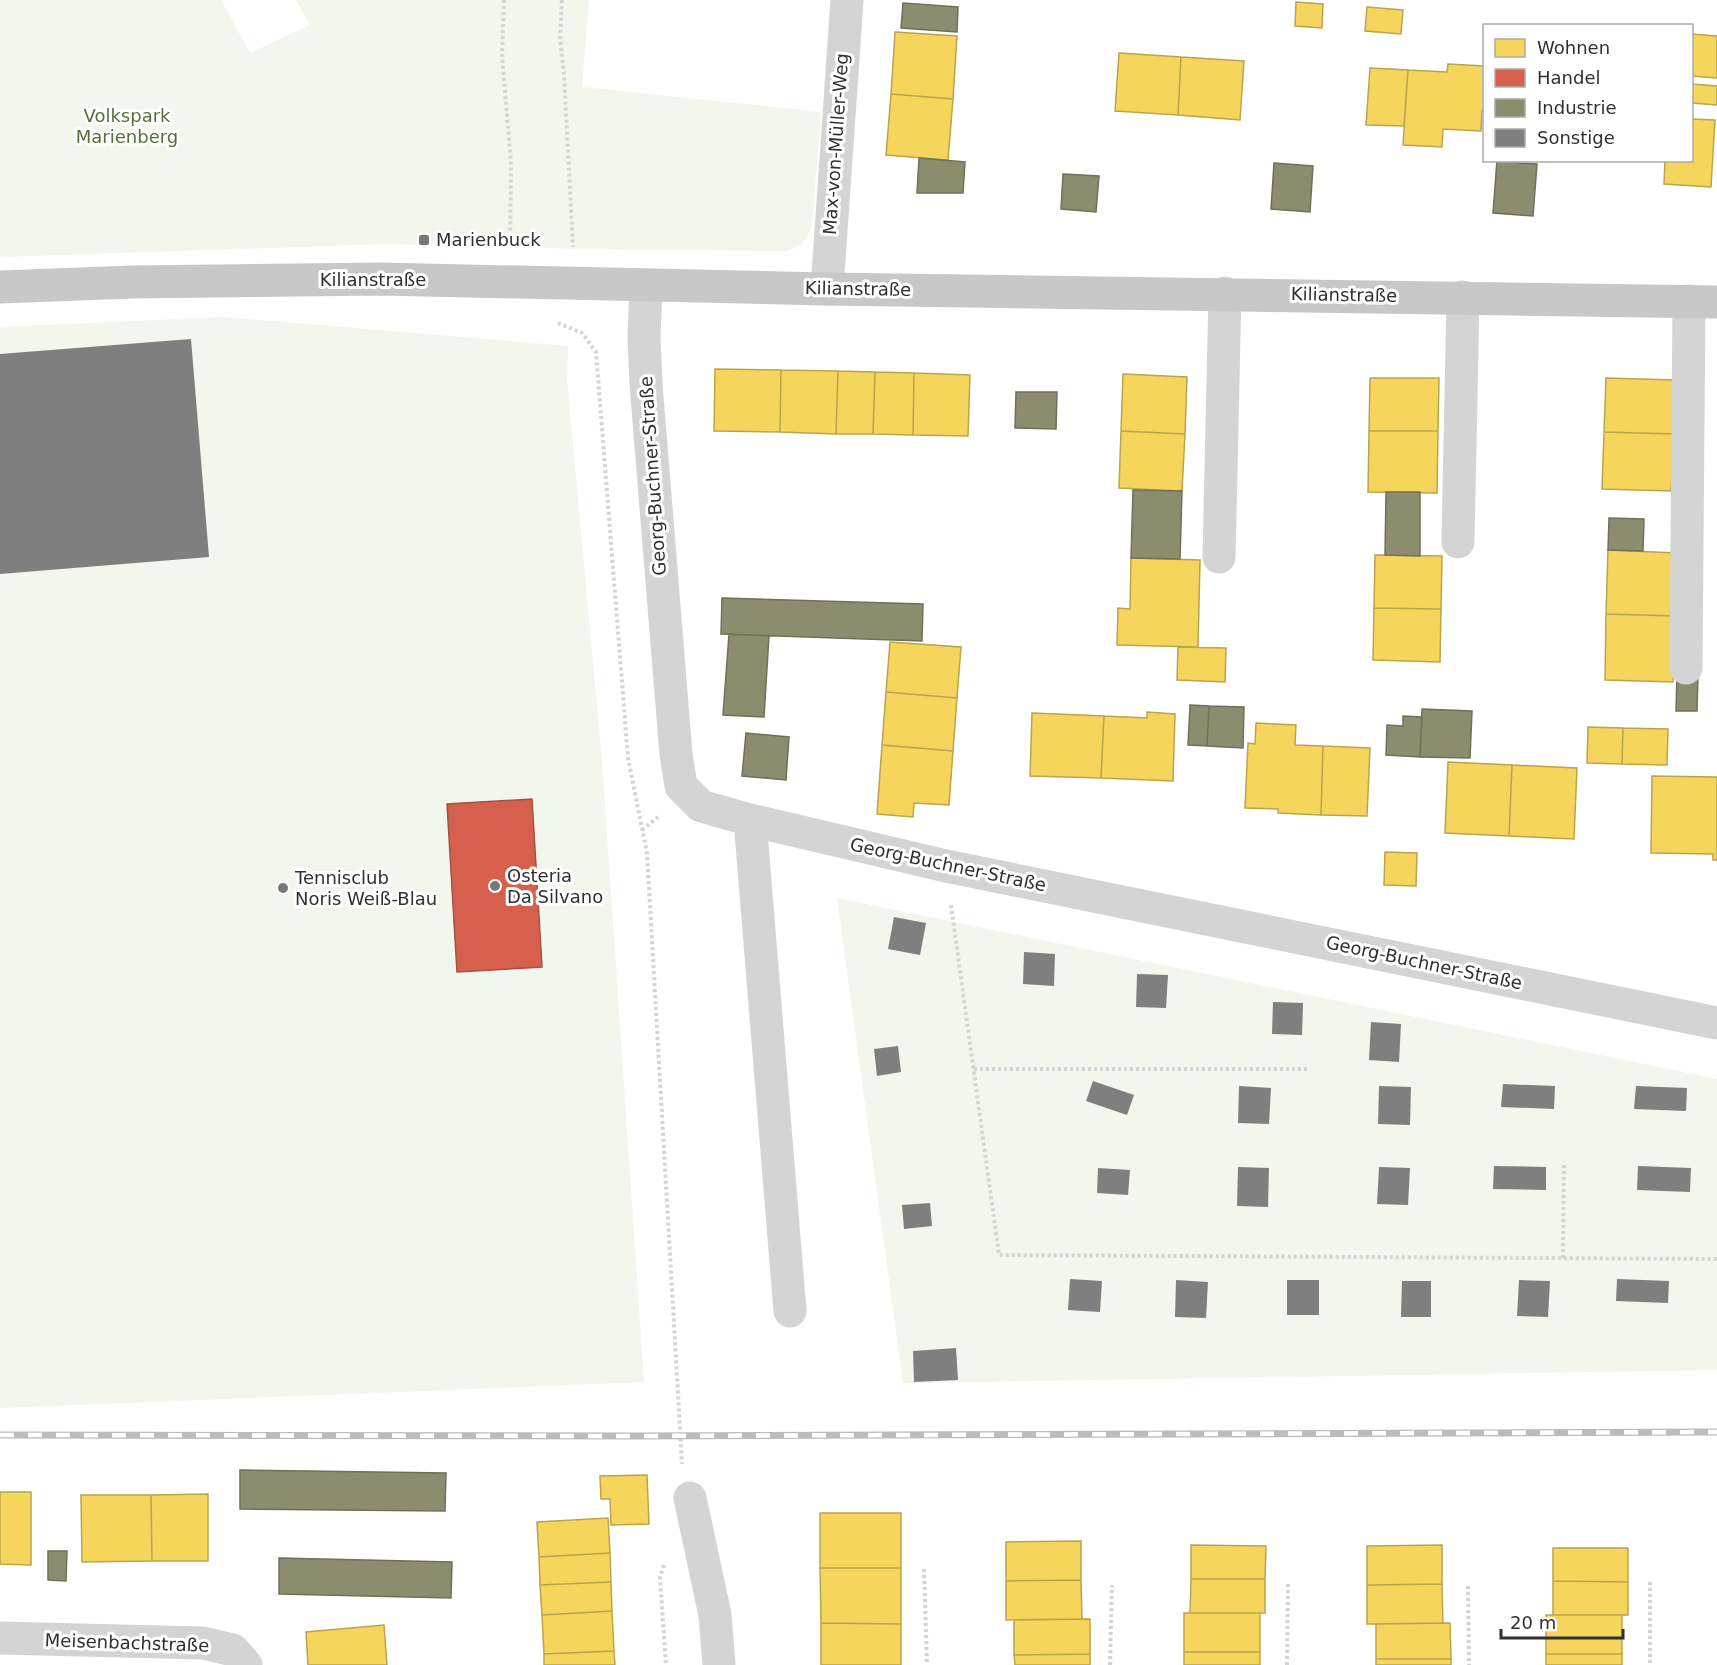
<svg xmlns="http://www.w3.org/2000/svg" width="1717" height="1665" viewBox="0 0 1717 1665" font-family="'DejaVu Sans',sans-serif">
  <rect width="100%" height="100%" fill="#fff"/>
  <!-- green -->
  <path fill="#f2f6ec" d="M 0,0 L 221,0 L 250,53 L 310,25 L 296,0 L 589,0 L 582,87 L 821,112 L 812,226 C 806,241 801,247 786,251 L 587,249 L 384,244 L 0,257 Z
    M 223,317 L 568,346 L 567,380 L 602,761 L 644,1382 L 0,1408 L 0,327 Z
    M 837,898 L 1717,1079 L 1717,1370 L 903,1383 Z"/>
  <!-- homes -->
  <path fill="#f6d55c" stroke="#bba44f" stroke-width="1.5" d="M 1296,2 L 1323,4 L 1322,28 L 1295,26 Z
    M 1367,7 L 1403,10 L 1401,34 L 1365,31 Z
    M 895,32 L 957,36 L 953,99 L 891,94 Z
    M 1692,34 L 1717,36 L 1717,78 L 1692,76 Z
    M 1119,53 L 1181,57 L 1178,115 L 1115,111 Z
    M 1181,57 L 1244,61 L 1240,120 L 1178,115 Z
    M 1448,64 L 1484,66 L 1484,111 L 1482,111 L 1481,131 L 1443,129 L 1442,147 L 1403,145 L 1408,70 L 1447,72 Z
    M 1370,68 L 1408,70 L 1404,126 L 1366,125 Z
    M 1692,84 L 1717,86 L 1717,105 L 1692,103 Z
    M 891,94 L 953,99 L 948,160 L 886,155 Z
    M 1692,119 L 1715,120 L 1711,187 L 1664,184 L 1665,160 L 1692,160 Z
    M 715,369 L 781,370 L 780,432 L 714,431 Z
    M 781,370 L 838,371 L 836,434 L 780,432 Z
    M 838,371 L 875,372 L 873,434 L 836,434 Z
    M 875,372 L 914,373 L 913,435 L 873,434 Z
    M 914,373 L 970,375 L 968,436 L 913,435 Z
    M 1123,374 L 1187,377 L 1185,434 L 1121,431 Z
    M 1370,378 L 1439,378 L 1438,431 L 1369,431 Z
    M 1606,378 L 1675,380 L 1674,434 L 1604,432 Z
    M 1121,431 L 1185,434 L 1182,491 L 1119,488 Z
    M 1369,431 L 1438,431 L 1437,493 L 1368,492 Z
    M 1604,432 L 1674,434 L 1671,491 L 1602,489 Z
    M 1608,550 L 1677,553 L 1675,616 L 1606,614 Z
    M 1375,555 L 1442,556 L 1441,609 L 1374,608 Z
    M 1131,558 L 1200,560 L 1198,647 L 1117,645 L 1118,608 L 1130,609 Z
    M 1374,608 L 1441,609 L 1440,662 L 1373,660 Z
    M 1606,614 L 1675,616 L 1673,682 L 1605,680 Z
    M 890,642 L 961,647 L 957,698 L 886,692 Z
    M 1178,647 L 1226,648 L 1225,682 L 1177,680 Z
    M 886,692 L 957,698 L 953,751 L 882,745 Z
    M 1147,712 L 1175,714 L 1173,781 L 1101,778 L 1104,716 L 1147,718 Z
    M 1032,713 L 1104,716 L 1101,778 L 1030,776 Z
    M 1256,723 L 1296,725 L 1295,745 L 1323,746 L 1321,815 L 1278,813 L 1278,809 L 1245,808 L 1248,743 L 1255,744 Z
    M 1588,727 L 1623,728 L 1622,764 L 1587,763 Z
    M 1623,728 L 1668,729 L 1667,765 L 1622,764 Z
    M 882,745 L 953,751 L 949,805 L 914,803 L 913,817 L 877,814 Z
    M 1323,746 L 1370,748 L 1367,816 L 1321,815 Z
    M 1448,762 L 1512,765 L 1509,836 L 1445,833 Z
    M 1512,765 L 1577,768 L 1574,839 L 1509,836 Z
    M 1652,776 L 1717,777 L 1717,860 L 1713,860 L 1713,854 L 1651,853 Z
    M 1385,852 L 1417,853 L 1416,886 L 1384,885 Z
    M 647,1475 L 649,1524 L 611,1525 L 610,1499 L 601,1499 L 600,1476 Z
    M 0,1492 L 31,1492 L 31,1565 L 0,1564 Z
    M 208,1494 L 208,1561 L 152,1561 L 151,1495 Z
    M 81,1495 L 151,1495 L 152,1561 L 82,1562 Z
    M 820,1513 L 901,1513 L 901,1568 L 820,1568 Z
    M 608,1518 L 610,1553 L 539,1557 L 537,1522 Z
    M 1081,1541 L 1081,1580 L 1006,1581 L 1006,1542 Z
    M 1191,1545 L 1266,1546 L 1265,1579 L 1191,1579 Z
    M 1442,1545 L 1442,1584 L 1367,1585 L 1367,1546 Z
    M 1553,1548 L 1628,1548 L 1628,1582 L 1553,1581 Z
    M 610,1553 L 611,1582 L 540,1585 L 539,1557 Z
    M 820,1568 L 901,1568 L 901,1624 L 821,1623 Z
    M 1191,1579 L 1265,1579 L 1265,1613 L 1190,1613 Z
    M 1081,1580 L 1082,1619 L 1006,1620 L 1006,1581 Z
    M 1553,1581 L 1628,1582 L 1628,1615 L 1553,1615 Z
    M 611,1582 L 612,1611 L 542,1615 L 540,1585 Z
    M 1442,1584 L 1443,1623 L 1367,1624 L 1367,1585 Z
    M 612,1611 L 614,1651 L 544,1654 L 542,1615 Z
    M 1184,1613 L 1260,1613 L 1260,1652 L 1184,1652 Z
    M 1546,1615 L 1622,1615 L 1622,1654 L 1546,1654 Z
    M 1090,1619 L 1090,1654 L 1014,1655 L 1014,1620 Z
    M 821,1623 L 901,1624 L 901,1665 L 821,1665 Z
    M 1450,1623 L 1451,1659 L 1376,1659 L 1376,1624 Z
    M 384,1625 L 387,1665 L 308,1665 L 306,1632 Z
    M 614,1651 L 615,1665 L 544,1665 L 544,1654 Z
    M 1184,1652 L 1260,1652 L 1260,1665 L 1184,1665 Z
    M 1090,1654 L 1090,1665 L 1015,1665 L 1014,1655 Z
    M 1546,1654 L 1622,1654 L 1622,1665 L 1546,1665 Z
    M 1376,1659 L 1451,1659 L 1451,1665 L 1376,1665 Z"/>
  <!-- shops -->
  <path fill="#d6604d" stroke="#a45244" stroke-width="1.5" d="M 532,799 L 542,967 L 457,972 L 447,804 Z"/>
  <!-- industry -->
  <path fill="#8c8c6e" stroke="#70705b" stroke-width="1.5" d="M 903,3 L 958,7 L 957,32 L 901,28 Z
    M 919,158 L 965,162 L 963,193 L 917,193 Z
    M 1497,160 L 1518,160 L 1518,163 L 1537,164 L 1533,216 L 1493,213 Z
    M 1274,163 L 1313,166 L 1310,212 L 1271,209 Z
    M 1063,174 L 1099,176 L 1096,212 L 1061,209 Z
    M 1016,392 L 1057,392 L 1056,429 L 1015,428 Z
    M 1133,490 L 1182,491 L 1180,559 L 1131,558 Z
    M 1386,492 L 1420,492 L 1420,556 L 1385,555 Z
    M 1609,518 L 1644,519 L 1643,551 L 1608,550 Z
    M 722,598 L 923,604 L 922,641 L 721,634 Z
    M 729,634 L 769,636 L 764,717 L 723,715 Z
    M 1677,674 L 1698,675 L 1697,711 L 1676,711 Z
    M 1190,705 L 1209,706 L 1207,746 L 1188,745 Z
    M 1209,706 L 1244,707 L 1243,748 L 1207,746 Z
    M 1422,709 L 1472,711 L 1470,758 L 1420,757 Z
    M 1403,716 L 1422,717 L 1420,757 L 1386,755 L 1387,725 L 1403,726 Z
    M 746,733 L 789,737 L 786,780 L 742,776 Z
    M 240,1470 L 446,1473 L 445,1511 L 240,1509 Z
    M 48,1551 L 67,1551 L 66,1581 L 48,1580 Z
    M 279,1558 L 452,1562 L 451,1598 L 279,1594 Z"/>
  <!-- building -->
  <path fill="#7f7f7f" d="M 191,339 L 209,557 L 0,574 L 0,354 Z
    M 894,917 L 926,923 L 920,955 L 888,949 Z
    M 1024,952 L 1055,954 L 1054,986 L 1023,984 Z
    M 1137,974 L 1168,975 L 1166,1008 L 1136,1007 Z
    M 1273,1002 L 1303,1003 L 1302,1035 L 1272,1034 Z
    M 1371,1022 L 1401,1024 L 1399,1062 L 1369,1060 Z
    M 898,1046 L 901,1072 L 877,1076 L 874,1049 Z
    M 1093,1081 L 1134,1095 L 1127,1115 L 1086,1101 Z
    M 1503,1084 L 1555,1086 L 1554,1109 L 1501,1107 Z
    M 1239,1086 L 1271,1088 L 1269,1124 L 1238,1123 Z
    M 1379,1086 L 1411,1087 L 1410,1125 L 1378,1124 Z
    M 1636,1086 L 1687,1088 L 1686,1111 L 1634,1109 Z
    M 1494,1166 L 1546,1167 L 1546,1190 L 1493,1189 Z
    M 1638,1166 L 1691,1168 L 1690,1192 L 1637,1190 Z
    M 1238,1167 L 1269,1168 L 1268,1207 L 1237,1206 Z
    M 1379,1167 L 1410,1168 L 1408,1205 L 1377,1204 Z
    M 1098,1168 L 1130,1170 L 1128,1195 L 1097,1193 Z
    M 930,1203 L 932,1226 L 904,1229 L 902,1205 Z
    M 1070,1279 L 1102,1281 L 1100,1312 L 1068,1310 Z
    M 1617,1279 L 1669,1281 L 1668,1303 L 1616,1301 Z
    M 1176,1280 L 1208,1282 L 1206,1318 L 1175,1317 Z
    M 1287,1280 L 1319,1280 L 1319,1315 L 1287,1315 Z
    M 1519,1280 L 1550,1281 L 1548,1317 L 1517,1316 Z
    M 1402,1281 L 1431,1281 L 1431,1317 L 1401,1317 Z
    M 956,1348 L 958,1380 L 914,1382 L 913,1351 Z"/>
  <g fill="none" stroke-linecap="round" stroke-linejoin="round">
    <!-- path -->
    <path stroke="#d4d4d4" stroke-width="4" stroke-dasharray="3 3" stroke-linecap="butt" d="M 504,0 L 502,55 L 511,163 L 510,244
      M 562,0 L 560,38 L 564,74 L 573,247
      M 558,323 L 582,333 L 596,352 L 628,758 L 647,853 L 682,1464
      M 642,830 L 658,817
      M 951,905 L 999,1255 L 1717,1259
      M 974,1069 L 1309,1069
      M 1563,1258 L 1564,1165
      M 664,1565 L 660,1577 L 666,1665
      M 924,1569 L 927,1665
      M 1650,1582 L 1650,1665
      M 1468,1586 L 1469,1665
      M 1110,1665 L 1112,1585
      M 1287,1665 L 1288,1581"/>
    <!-- minor -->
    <path stroke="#d4d4d4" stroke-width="33" d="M 646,285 L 644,339 L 646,384 L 676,754 L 681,786 L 701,806 L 750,820 L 946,866 L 1717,1023
      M 827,289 L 847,0
      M 1458,542 L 1463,297
      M 1219,557 L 1225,293
      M 1686,668 L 1689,301
      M 750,820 L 790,1311
      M 690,1498 L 715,1615 L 719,1665
      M 0,1638 L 203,1643 L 233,1650 L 246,1665"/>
    <!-- major -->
    <path stroke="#c8c8c8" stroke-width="33" d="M 0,287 L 133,282 L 381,279 L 827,289 L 1717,302"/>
    <defs>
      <path id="rail" d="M 0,1435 L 636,1436 L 1717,1432"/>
    </defs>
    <!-- rail casing -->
    <use href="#rail" stroke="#bcbcbc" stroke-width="7"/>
    <!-- rail -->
    <use href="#rail" stroke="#fff" stroke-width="4.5" stroke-dasharray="14" stroke-linecap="butt"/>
  </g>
  <!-- markers -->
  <g fill="#787878" stroke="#fff" stroke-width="2">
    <rect x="418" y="234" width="12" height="12" rx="3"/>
    <circle cx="495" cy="886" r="6"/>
    <circle cx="283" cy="888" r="6"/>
  </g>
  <g text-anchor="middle" stroke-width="6" stroke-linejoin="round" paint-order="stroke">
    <!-- park labels -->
    <g font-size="18" fill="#566f3a" stroke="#fff">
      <text x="127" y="122">Volkspark<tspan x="127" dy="21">Marienberg</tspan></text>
    </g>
    <!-- street labels -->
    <g font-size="18" fill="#303030" stroke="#fff">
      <text transform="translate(836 144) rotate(-86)" y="6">Max-von-Müller-Weg</text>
      <text x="373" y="286">Kilianstraße</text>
      <text transform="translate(858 289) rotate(1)" y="6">Kilianstraße</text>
      <text transform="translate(1344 295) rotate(1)" y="6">Kilianstraße</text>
      <text transform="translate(653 476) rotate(-94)" y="6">Georg-Buchner-Straße</text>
      <text transform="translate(948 865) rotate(12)" y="6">Georg-Buchner-Straße</text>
      <text transform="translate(1424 963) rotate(12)" y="6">Georg-Buchner-Straße</text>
      <text transform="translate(127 1643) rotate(2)" y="6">Meisenbachstraße</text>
    </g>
    <!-- poi labels -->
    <g font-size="18" fill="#303030" stroke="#fff" text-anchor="start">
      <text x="436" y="246">Marienbuck</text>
      <text x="507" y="882">Osteria<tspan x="507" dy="21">Da Silvano</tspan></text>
      <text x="295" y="884">Tennisclub<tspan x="295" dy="21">Noris Weiß-Blau</tspan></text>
    </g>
  </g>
  <!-- legend -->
  <rect x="1483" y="24" width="210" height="138" fill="#ffffff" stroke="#acacac" stroke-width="1.5"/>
  <rect x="1495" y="39" width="30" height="18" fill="#f6d55c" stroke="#acacac" stroke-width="1.5"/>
  <text x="1537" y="54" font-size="18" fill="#303030">Wohnen</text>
  <rect x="1495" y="69" width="30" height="18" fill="#d6604d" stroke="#acacac" stroke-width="1.5"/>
  <text x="1537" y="84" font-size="18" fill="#303030">Handel</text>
  <rect x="1495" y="99" width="30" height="18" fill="#8c8c6e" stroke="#acacac" stroke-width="1.5"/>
  <text x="1537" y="114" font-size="18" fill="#303030">Industrie</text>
  <rect x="1495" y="129" width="30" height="18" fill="#7f7f7f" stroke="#acacac" stroke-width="1.5"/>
  <text x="1537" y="144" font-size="18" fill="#303030">Sonstige</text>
  <!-- scale -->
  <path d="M1501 1629v9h122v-9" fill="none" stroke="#303030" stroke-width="3"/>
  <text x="1510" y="1629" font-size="18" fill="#303030" stroke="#ffffff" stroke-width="4.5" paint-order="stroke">20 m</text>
</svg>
